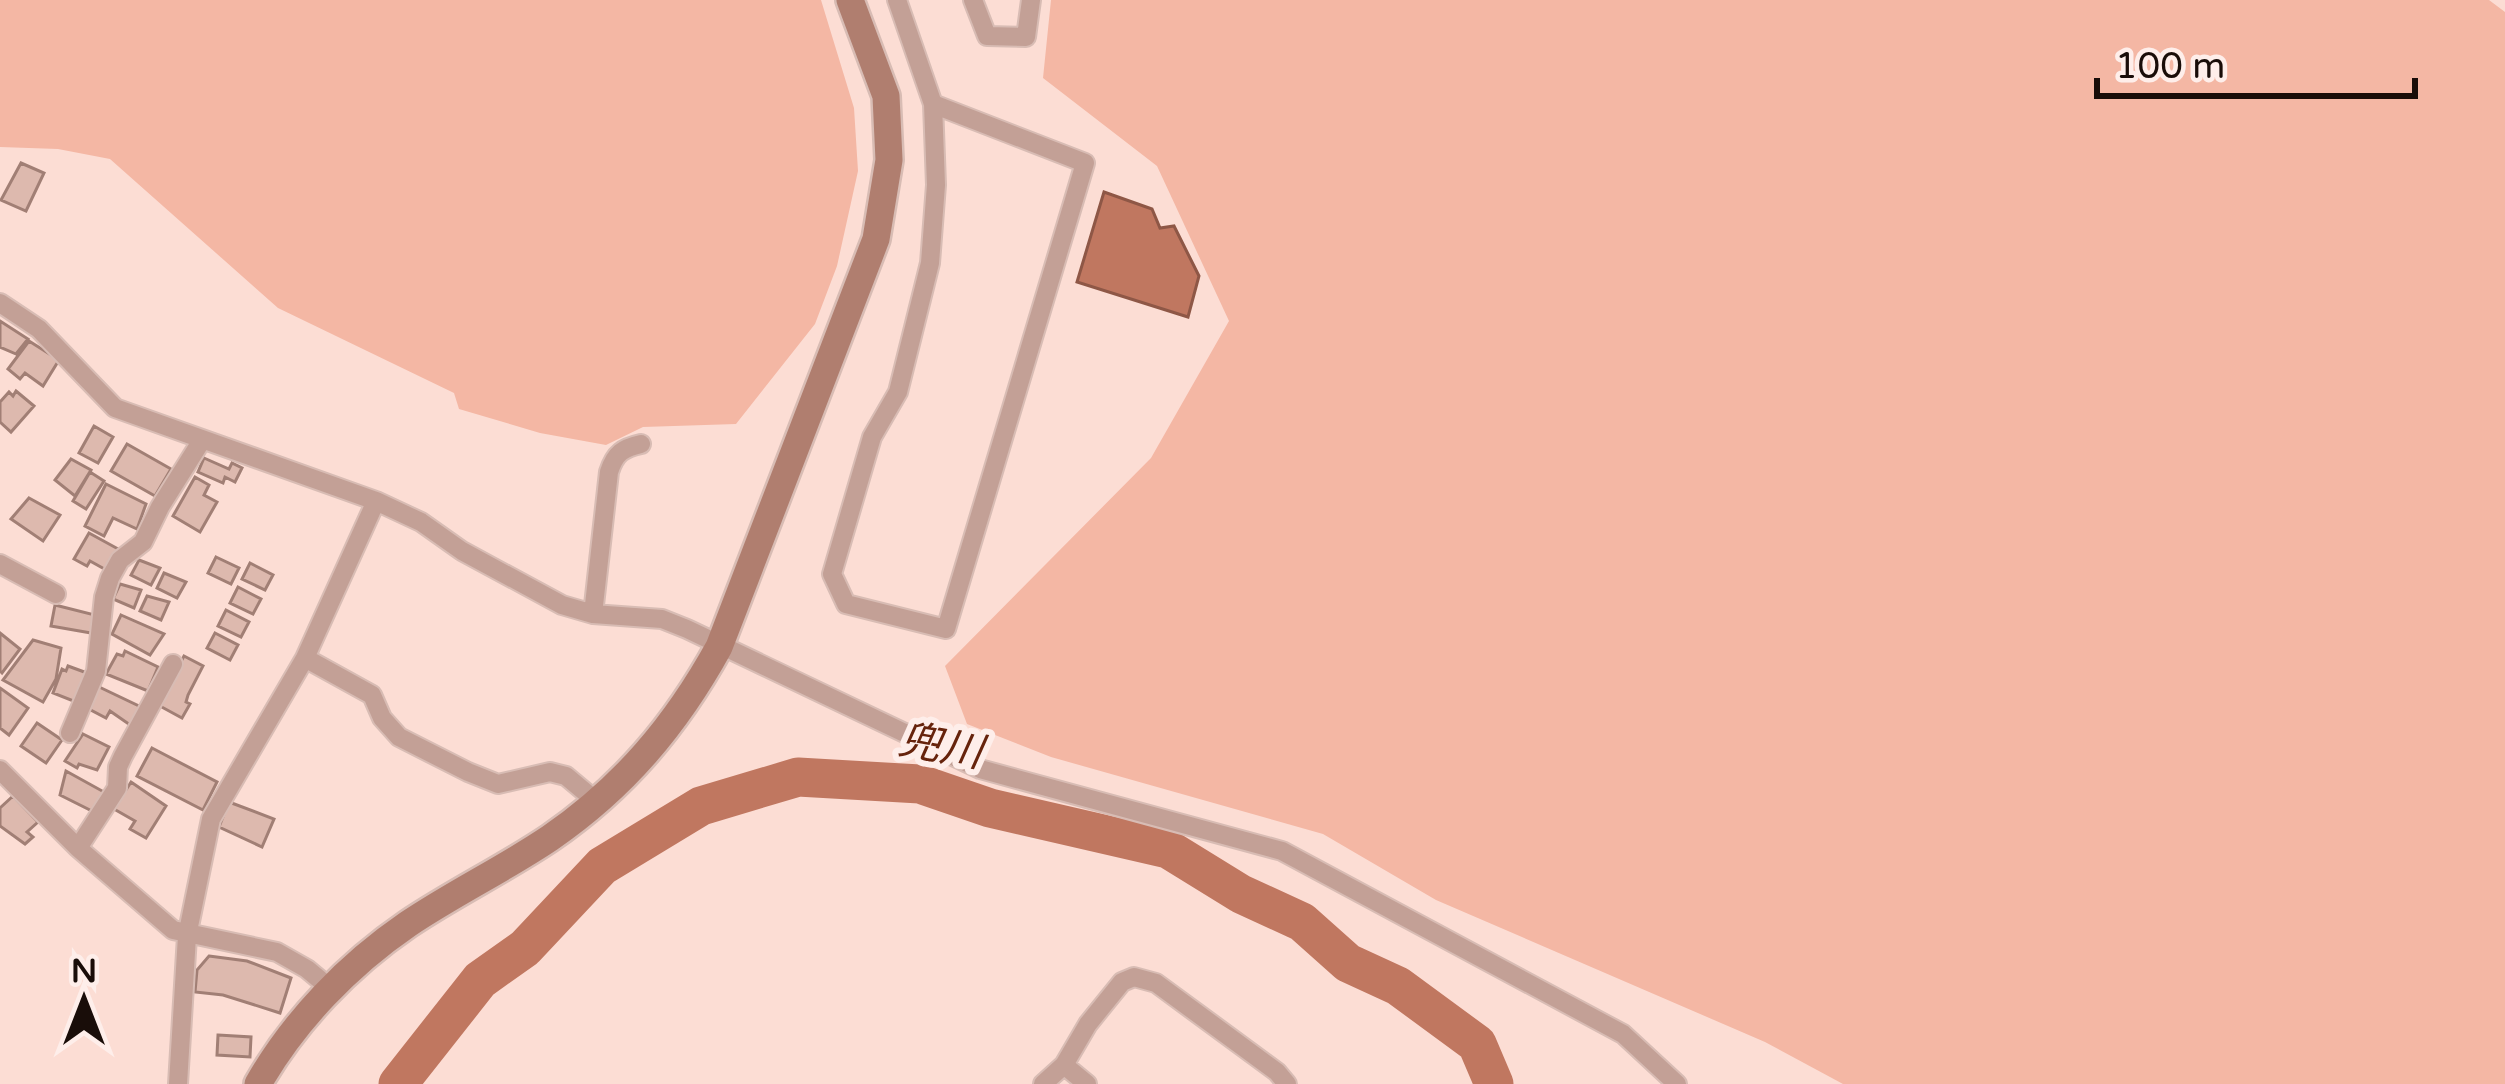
<svg xmlns="http://www.w3.org/2000/svg" width="2505" height="1084" viewBox="0 0 2505 1084" font-family="'Varela Round','Noto Sans JP',sans-serif">
  <rect width="100%" height="100%" fill="#fcddd4"/>
  <!-- green -->
  <path fill="#f4b7a4" d="M 0,0 L 821,0 L 854,108 L 858,171 L 837,266 L 815,324 L 736,424 L 643,427 L 606,445 L 540,433 L 459,409 L 454,393 L 278,308 L 110,159 L 58,149 L 0,147 Z
    M 1051,0 L 2489,0 L 2505,12 L 2505,1084 L 1843,1084 L 1765,1042 L 1436,900 L 1323,834 L 1051,757 L 967,724 L 945,666 L 1151,458 L 1229,321 L 1157,166 L 1043,78 Z"/>
  <!-- water -->
  <path fill="#c07760" stroke="#8e5746" stroke-width="3" d="M 1104,192 L 1152,209 L 1160,228 L 1174,226 L 1199,276 L 1188,317 L 1077,282 Z"/>
  <g fill="none" stroke-linecap="round" stroke-linejoin="round">
    <!-- river -->
    <path stroke="#c07760" stroke-width="39" d="M 398,1084 L 480,980 L 525,948 L 602,866 L 701,806 L 798,777 L 920,784 L 990,808 L 1168,849 L 1241,894 L 1302,922 L 1348,963 L 1398,986 L 1477,1044 L 1494,1084"/>
  </g>
  <!-- building -->
  <path fill="#ddb9ae" stroke="#a17f75" stroke-width="3" d="M 21,163 L 44,173 L 26,211 L 1,200 Z
    M 0,321 L 28,339 L 16,354 L 0,347 Z
    M 29,341 L 59,360 L 43,386 L 25,373 L 20,379 L 8,369 Z
    M 16,391 L 34,406 L 11,432 L 0,422 L 0,402 L 9,392 L 13,396 Z
    M 94,426 L 113,437 L 98,463 L 79,453 Z
    M 127,444 L 171,469 L 155,496 L 111,471 Z
    M 204,458 L 229,469 L 232,463 L 242,468 L 235,482 L 225,477 L 223,483 L 198,472 Z
    M 71,459 L 91,470 L 75,496 L 55,480 Z
    M 90,472 L 104,481 L 86,509 L 73,501 Z
    M 195,477 L 209,485 L 204,495 L 217,502 L 200,532 L 173,516 Z
    M 106,484 L 146,504 L 137,529 L 113,518 L 104,536 L 85,526 Z
    M 29,498 L 60,515 L 43,541 L 11,519 Z
    M 89,533 L 120,550 L 108,571 L 90,561 L 87,566 L 74,559 Z
    M 216,557 L 239,568 L 231,584 L 208,573 Z
    M 139,560 L 160,568 L 151,585 L 131,575 Z
    M 250,563 L 273,575 L 265,590 L 242,579 Z
    M 164,573 L 186,582 L 177,598 L 157,588 Z
    M 120,584 L 141,590 L 134,608 L 113,599 Z
    M 238,587 L 261,599 L 253,614 L 230,603 Z
    M 147,596 L 169,602 L 161,620 L 140,611 Z
    M 55,605 L 95,615 L 91,633 L 51,626 Z
    M 226,610 L 249,622 L 241,637 L 218,626 Z
    M 121,615 L 164,634 L 150,655 L 112,634 Z
    M 0,633 L 20,649 L 2,673 L 0,671 Z
    M 215,633 L 238,645 L 230,660 L 207,648 Z
    M 33,640 L 61,648 L 56,679 L 43,702 L 3,680 Z
    M 125,651 L 158,667 L 148,691 L 106,674 L 117,654 L 123,656 Z
    M 184,656 L 203,666 L 188,695 L 186,702 L 190,704 L 182,718 L 158,705 Z
    M 68,666 L 87,673 L 76,702 L 53,693 L 62,669 L 66,671 Z
    M 95,685 L 141,707 L 133,727 L 110,711 L 106,718 L 87,708 Z
    M 0,688 L 28,708 L 9,735 L 0,728 Z
    M 37,723 L 62,740 L 46,763 L 21,746 Z
    M 83,734 L 109,747 L 97,770 L 79,764 L 77,768 L 65,761 Z
    M 152,748 L 217,782 L 203,810 L 137,776 Z
    M 66,771 L 104,792 L 94,812 L 60,795 Z
    M 131,782 L 166,806 L 146,838 L 130,829 L 135,821 L 114,809 Z
    M 13,796 L 38,822 L 27,832 L 33,837 L 25,844 L 0,826 L 0,808 Z
    M 229,802 L 274,819 L 262,847 L 219,827 Z
    M 209,956 L 247,961 L 291,978 L 280,1013 L 223,995 L 195,992 L 197,970 Z
    M 218,1035 L 251,1037 L 250,1057 L 217,1055 Z"/>
  <g fill="none" stroke-linecap="round" stroke-linejoin="round">
    <defs>
      <path id="street" d="M 897,0 L 933,104
        M 973,0 L 987,36 L 1026,37 L 1031,0
        M 933,104 L 1085,163 L 946,629 L 846,604 L 832,574 L 872,437 L 898,392 L 930,263 L 936,185 Z
        M 0,303 L 39,329 L 115,408 L 376,501 L 421,522 L 462,551 L 562,605 L 593,614 L 662,619 L 687,629 L 980,769 L 1282,851 L 1623,1034 L 1677,1084
        M 0,564 L 56,594
        M 593,614 L 609,472 C 615,453 623,448 641,444
        M 305,658 L 372,695 L 382,718 L 399,737 L 468,772 L 498,784 L 550,772 L 566,776 L 597,802
        M 70,733 L 96,671 L 104,597 L 110,578 L 120,560 L 143,542 L 160,507 L 202,440
        M 0,770 L 78,848 L 173,930 L 277,952 L 307,969 L 331,989
        M 78,848 L 117,788 L 118,767 L 123,756 L 173,664
        M 1064,1065 L 1087,1084
        M 178,1084 L 187,936 L 211,819 L 305,658 L 376,501
        M 1043,1084 L 1064,1065 L 1088,1024 L 1122,982 L 1134,977 L 1156,983 L 1277,1072 L 1287,1084"/>
      <path id="secondary" d="M 258,1084 C 294,1021 348,965 408,924 C 454,893 504,869 550,838 C 624,787 676,725 719,647 L 876,239 L 889,160 L 886,96 L 850,0"/>
    </defs>
    <!-- street casing -->
    <use href="#street" stroke="#d8bcb4" stroke-width="22"/>
    <!-- secondary casing -->
    <use href="#secondary" stroke="#d8bcb4" stroke-width="32"/>
    <!-- street -->
    <use href="#street" stroke="#c3a096" stroke-width="18"/>
    <!-- secondary -->
    <use href="#secondary" stroke="#b07e6f" stroke-width="27"/>
  </g>
  <g text-anchor="middle" stroke-width="12" stroke-linejoin="round" paint-order="stroke">
    <!-- water labels -->
    <g font-size="42" font-style="italic" fill="#66230c" stroke="#feeeea">
      <text transform="translate(941 745) rotate(10)" y="15">兜川</text>
    </g>
  </g>
  <!-- north arrow -->
  <g transform="translate(84 1000)" stroke="#feeeea" stroke-width="9" paint-order="stroke">
  <path d="M0-9L21 45L0 30L-21 45Z" fill="#190d09"/>
  <text y="-18" font-size="33" font-weight="bold" text-anchor="middle" fill="#190d09">N</text>
  </g>
  <!-- scale -->
  <path d="M2097 78v18h318v-18" fill="none" stroke="#190d09" stroke-width="6"/>
  <text x="2115" y="78" font-size="36" fill="#190d09" stroke="#feeeea" stroke-width="9" paint-order="stroke">100 m</text>
</svg>
